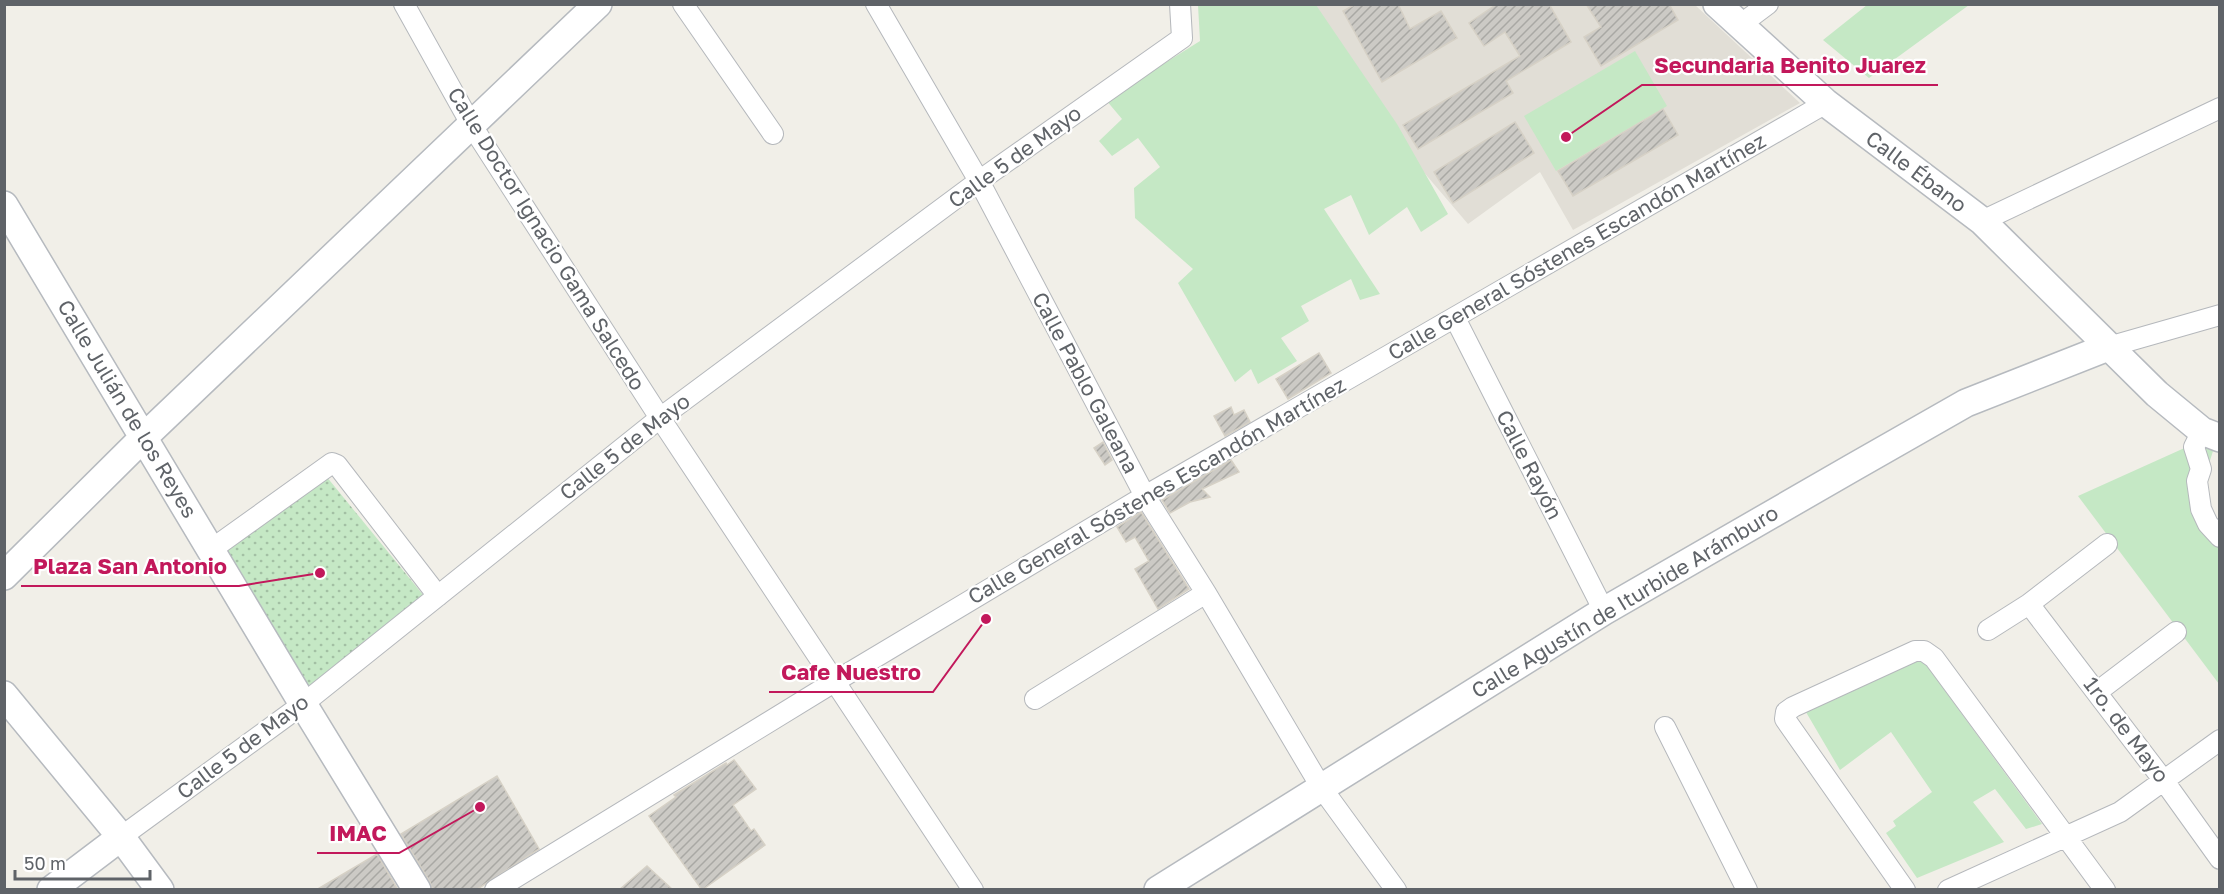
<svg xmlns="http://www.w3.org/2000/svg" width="2224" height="894" viewBox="0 0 2224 894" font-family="'Golos Text',sans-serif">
  <defs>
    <pattern id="park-dots" width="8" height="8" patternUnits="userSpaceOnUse" patternTransform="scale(1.5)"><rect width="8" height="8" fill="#c5e8c5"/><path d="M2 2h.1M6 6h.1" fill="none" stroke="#a3c0a4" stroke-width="1.8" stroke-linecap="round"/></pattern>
    <pattern id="building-hatch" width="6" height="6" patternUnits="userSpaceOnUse" patternTransform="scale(1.5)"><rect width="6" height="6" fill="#cccac5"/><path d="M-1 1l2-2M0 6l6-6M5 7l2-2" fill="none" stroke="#a9a8a4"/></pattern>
  </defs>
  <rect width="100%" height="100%" fill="#f1efe8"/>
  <!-- education -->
  <path fill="#e1ded6" d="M 1281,5 L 1695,5 L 1800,103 L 1573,230 L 1540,172 L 1468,224 Z"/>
  <!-- green -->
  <path fill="#c5e8c5" d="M 1198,5 L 1316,5 L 1397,124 L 1448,214 L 1421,232 L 1407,207 L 1369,235 L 1351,195 L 1324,209 L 1380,294 L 1360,300 L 1351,279 L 1301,306 L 1309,321 L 1281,338 L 1297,361 L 1258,384 L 1251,369 L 1235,382 L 1178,283 L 1193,269 L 1135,218 L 1134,188 L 1160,167 L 1138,138 L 1112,156 L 1099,141 L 1122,119 L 1106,100 L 1200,41 Z
    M 1867,5 L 1867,4 L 1969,5 L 1869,78 L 1823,40 Z
    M 1635,51 L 1667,106 L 1556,171 L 1524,116 Z
    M 2200,441 L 2213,451 L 2193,514 L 2219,545 L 2219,684 L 2078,496 Z
    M 1902,660 L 1924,662 L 2042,824 L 2026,829 L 1995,789 L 1973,802 L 2004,842 L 1917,878 L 1886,833 L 1896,826 L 1893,821 L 1932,792 L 1891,732 L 1840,770 L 1803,707 Z"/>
  <!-- park -->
  <path fill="url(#park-dots)" d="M 326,476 L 424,596 L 304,690 L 221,551 Z"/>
  <!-- building -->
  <path fill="url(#building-hatch)" stroke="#d6d1c6" stroke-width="1.5" d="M 1356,4 L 1398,4 L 1410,29 L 1441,11 L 1457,38 L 1382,82 L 1343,11 Z
    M 1497,4 L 1549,4 L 1571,42 L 1506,81 L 1513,93 L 1418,149 L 1403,125 L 1520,56 L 1505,32 L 1484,46 L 1469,23 Z
    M 1586,4 L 1669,4 L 1678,20 L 1601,66 L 1584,37 L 1601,27 Z
    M 1663,109 L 1678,135 L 1573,196 L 1558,171 Z
    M 1515,122 L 1534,153 L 1453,203 L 1434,172 Z
    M 1319,353 L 1331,373 L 1288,399 L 1276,379 Z
    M 1231,407 L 1234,415 L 1244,410 L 1250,422 L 1225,436 L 1214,416 Z
    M 1103,442 L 1112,460 L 1105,465 L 1094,448 Z
    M 1231,460 L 1239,472 L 1202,489 L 1210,497 L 1190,502 L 1170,513 L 1162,500 Z
    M 1141,512 L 1189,589 L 1158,609 L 1135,569 L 1149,561 L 1135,537 L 1126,542 L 1117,527 Z
    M 734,760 L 756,789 L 733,805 L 751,831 L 754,829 L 765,845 L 702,890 L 649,816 L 676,797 L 674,795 L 726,763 L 727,765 Z
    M 497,776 L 539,849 L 476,890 L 433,890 L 430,882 L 401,834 Z
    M 377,854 L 398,890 L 316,890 Z
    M 647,866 L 673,890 L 619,890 Z"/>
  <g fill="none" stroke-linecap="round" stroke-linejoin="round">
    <defs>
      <path id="street" d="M 404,4 L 472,126 L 660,418 L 973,890
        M 683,4 L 773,134
        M 876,4 L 979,181 L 1145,496 L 1206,593 L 1321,787 L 1396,890
        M 1740,25 L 1768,4
        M 1982,221 L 2220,108
        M 1455,318 L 1604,611
        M 2108,347 L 2220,315
        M 2202,431 L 2194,447 L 2201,469 L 2197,481 L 2201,509 L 2208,524 L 2220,537
        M 212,549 L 332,463 L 337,465 L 438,596
        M 2029,604 L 2164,781 L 2220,859
        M 1988,630 L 2029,604 L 2107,544
        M 2097,692 L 2176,632
        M 1035,699 L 1206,593
        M 1665,727 L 1747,890
        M 121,837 L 303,704 L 660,418 L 979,181 L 1182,38 L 1180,4
        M 495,890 L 834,682 L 1145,496 L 1826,103
        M 1905,890 L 1785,719 L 1786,712 L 1793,707 L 1915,651 L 1924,651 L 1934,658 L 2105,890
        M 1948,890 L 2120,812 L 2220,740"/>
      <path id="secondary" d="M 1717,4 L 1826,103 L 1982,221 L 2157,394 L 2202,431 L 2220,438
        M 4,205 L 303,704 L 417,890
        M 4,576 L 143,438 L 598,4
        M 4,695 L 121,837 L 160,890
        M 51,890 L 121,837
        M 1158,890 L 1604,611 L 1852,468 L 1966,403 L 2108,347"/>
    </defs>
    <!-- street casing -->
    <use href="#street" stroke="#b5b8bc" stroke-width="22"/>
    <!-- secondary casing -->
    <use href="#secondary" stroke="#b6babf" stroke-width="30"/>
    <!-- street -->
    <use href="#street" stroke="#fff" stroke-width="20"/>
    <!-- secondary -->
    <use href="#secondary" stroke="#fff" stroke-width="27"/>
  </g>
  <g text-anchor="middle" stroke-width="4.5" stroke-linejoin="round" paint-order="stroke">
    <!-- street labels -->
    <g font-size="21" fill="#5f6368" stroke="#fff">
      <text transform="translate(1015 157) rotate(-36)" y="7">Calle 5 de Mayo</text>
      <text transform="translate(1916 172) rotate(37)" y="7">Calle Ébano</text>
      <text transform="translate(546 239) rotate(58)" y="7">Calle Doctor Ignacio Gama Salcedo</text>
      <text transform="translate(1577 247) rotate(-30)" y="7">Calle General Sóstenes Escandón Martínez</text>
      <text transform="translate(1085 383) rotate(62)" y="7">Calle Pablo Galeana</text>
      <text transform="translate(127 409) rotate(59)" y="7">Calle Julián de los Reyes</text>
      <text transform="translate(625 447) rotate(-38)" y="7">Calle 5 de Mayo</text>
      <text transform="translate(1529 465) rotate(63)" y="7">Calle Rayón</text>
      <text transform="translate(1157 491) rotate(-30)" y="7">Calle General Sóstenes Escandón Martínez</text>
      <text transform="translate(1625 602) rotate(-31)" y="7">Calle Agustín de Iturbide Arámburo</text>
      <text transform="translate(2126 730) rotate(53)" y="7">1ro. de Mayo</text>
      <text transform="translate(243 747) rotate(-37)" y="7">Calle 5 de Mayo</text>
    </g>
  </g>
  <!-- callouts -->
  <path fill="none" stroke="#c2185b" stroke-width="2" d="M1566 137L1642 85H1938M320 573L239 586H21M986 619L933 692H769M480 807L399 853H317"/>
  <g fill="#c2185b" stroke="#fff" stroke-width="2">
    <circle cx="1566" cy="137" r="6"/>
    <circle cx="320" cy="573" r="6"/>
    <circle cx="986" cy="619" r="6"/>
    <circle cx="480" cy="807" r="6"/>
  </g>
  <g font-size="22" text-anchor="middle" font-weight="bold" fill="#c2185b" stroke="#fff" stroke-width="4.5" stroke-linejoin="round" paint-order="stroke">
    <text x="1790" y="73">Secundaria Benito Juarez</text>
    <text x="130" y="574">Plaza San Antonio</text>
    <text x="851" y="680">Cafe Nuestro</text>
    <text x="358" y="841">IMAC</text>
  </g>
  <!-- border -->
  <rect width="2224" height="894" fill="none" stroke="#5f6368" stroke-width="12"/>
  <!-- scale -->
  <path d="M15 870v9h135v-9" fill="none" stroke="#5f6368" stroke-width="3"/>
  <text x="24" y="870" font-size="18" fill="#5f6368" stroke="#ffffff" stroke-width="4.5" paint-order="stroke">50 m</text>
</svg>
